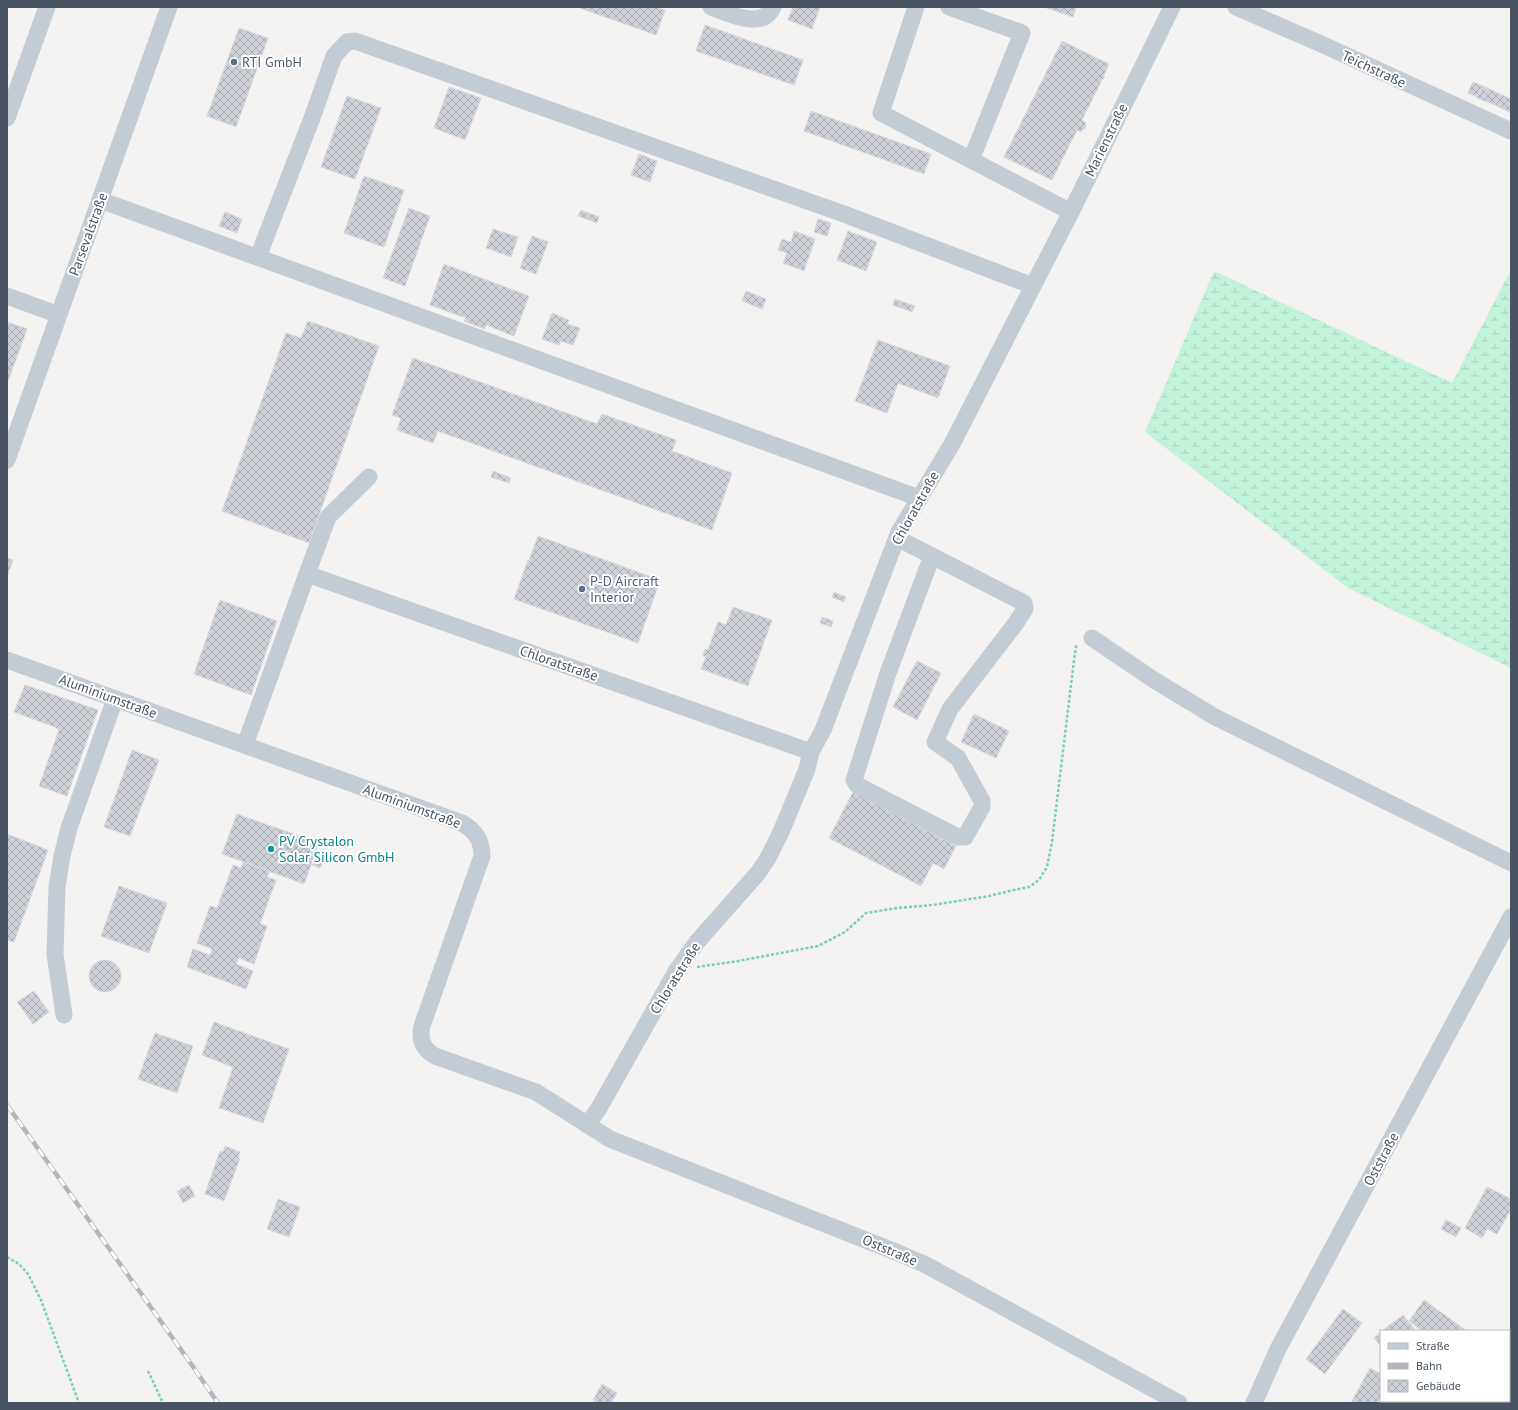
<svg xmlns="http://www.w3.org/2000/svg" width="1518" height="1410" viewBox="0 0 1518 1410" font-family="'PT Sans',sans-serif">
  <defs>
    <pattern id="wetland-marsh" width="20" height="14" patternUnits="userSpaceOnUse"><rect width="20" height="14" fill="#c1f2da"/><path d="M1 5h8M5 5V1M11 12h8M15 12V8" fill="none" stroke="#a7d1be"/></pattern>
    <pattern id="building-cross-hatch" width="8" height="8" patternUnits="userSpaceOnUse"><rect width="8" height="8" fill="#ced1d8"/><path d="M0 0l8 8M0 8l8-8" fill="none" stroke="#a9acb3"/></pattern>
  </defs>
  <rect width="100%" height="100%" fill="#f5f3f2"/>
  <!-- wetland -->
  <path fill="url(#wetland-marsh)" d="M 1511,270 L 1511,668 L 1348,588 L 1145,432 L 1214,271 L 1452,383 Z"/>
  <!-- building -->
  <path fill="url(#building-cross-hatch)" stroke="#d6d8de" d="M 577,7 L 655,7 L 665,10 L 656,35 Z
    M 793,7 L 820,7 L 812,29 L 788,20 Z
    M 1044,7 L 1076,7 L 1073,17 Z
    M 705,25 L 803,60 L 794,85 L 696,51 Z
    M 239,28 L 268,38 L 236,127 L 207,116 Z
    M 1062,41 L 1109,64 L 1104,75 L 1104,78 L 1102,80 L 1082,120 L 1086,123 L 1085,125 L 1086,128 L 1083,129 L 1081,132 L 1077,130 L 1052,180 L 1004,157 Z
    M 1473,82 L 1483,86 L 1477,97 L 1468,93 Z
    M 1482,86 L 1487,88 L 1482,100 L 1477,98 Z
    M 449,87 L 481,98 L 465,140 L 434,128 Z
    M 1487,88 L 1500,94 L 1495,105 L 1482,100 Z
    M 1500,94 L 1511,99 L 1511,113 L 1495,105 Z
    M 347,96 L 381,108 L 355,179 L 321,167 Z
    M 811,111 L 931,154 L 924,174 L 804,131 Z
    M 639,154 L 657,161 L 650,182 L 631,175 Z
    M 364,176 L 404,190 L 384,247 L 344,233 Z
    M 409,208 L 430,216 L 405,286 L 383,278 Z
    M 581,210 L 599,217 L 597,223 L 578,216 Z
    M 225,212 L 242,219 L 237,233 L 219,226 Z
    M 818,219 L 831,223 L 827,236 L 814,232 Z
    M 493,229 L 518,237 L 511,257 L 486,248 Z
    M 794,231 L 815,239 L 804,271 L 783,263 L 787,253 L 778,250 L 782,239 L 791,242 Z
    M 848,231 L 877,242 L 866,271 L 837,260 Z
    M 532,236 L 548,242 L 536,274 L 520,268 Z
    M 444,264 L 529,296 L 514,336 L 486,325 L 485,329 L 464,321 L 466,318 L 430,305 Z
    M 746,291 L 766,299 L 762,309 L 742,301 Z
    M 895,299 L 915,306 L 912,312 L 893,305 Z
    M 552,313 L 569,320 L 567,324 L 580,328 L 573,345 L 561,341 L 559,345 L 542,339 Z
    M 308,321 L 379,346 L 309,543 L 222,511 L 286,333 L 301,338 Z
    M 7,322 L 27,329 L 7,384 Z
    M 878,340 L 950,366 L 938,398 L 898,383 L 887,413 L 855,401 Z
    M 413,358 L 597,424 L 602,414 L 676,440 L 672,451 L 732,473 L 712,530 L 438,431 L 433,443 L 397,430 L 401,418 L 392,415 Z
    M 493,471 L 511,478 L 509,483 L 491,477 Z
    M 538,536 L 660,580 L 638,643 L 514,599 L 528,560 L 529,561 Z
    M 7,558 L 13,560 L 7,577 Z
    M 834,592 L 846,597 L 844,602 L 832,597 Z
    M 220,600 L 277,621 L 251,695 L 194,674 Z
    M 733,607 L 772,620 L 748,686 L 701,669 L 706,657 L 703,656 L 705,649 L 708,650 L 718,622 L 726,625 Z
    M 822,617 L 833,621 L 831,627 L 820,623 Z
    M 917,661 L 941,673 L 917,720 L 893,707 Z
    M 25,685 L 98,710 L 67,796 L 39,786 L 59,730 L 55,727 L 14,712 Z
    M 974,714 L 1009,731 L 996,758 L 961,742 Z
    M 132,750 L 159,760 L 130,836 L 104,827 Z
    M 853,792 L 956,846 L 944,869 L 933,863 L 921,886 L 829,838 Z
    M 237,814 L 319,843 L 304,884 L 222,854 Z
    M 7,834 L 48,850 L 14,942 L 7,940 Z
    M 320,850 L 326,852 L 320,868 L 312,865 L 313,862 L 315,863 Z
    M 243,862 L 270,871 L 267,877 L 276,880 L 260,924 L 267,926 L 254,964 L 239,958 L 236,964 L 253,971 L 246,989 L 187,967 L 193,949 L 210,955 L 212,949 L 197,943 L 210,906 L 217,908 L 233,865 L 241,868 Z
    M 119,886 L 167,903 L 149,953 L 101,936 Z
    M89 976a16 16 0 1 1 32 0a16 16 0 1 1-32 0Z
    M 34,991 L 49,1012 L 33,1024 L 17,1002 Z
    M 214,1022 L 289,1049 L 263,1123 L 219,1108 L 233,1067 L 202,1055 Z
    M 155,1033 L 193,1046 L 177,1093 L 138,1079 Z
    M 225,1146 L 240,1152 L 238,1158 L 240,1158 L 224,1201 L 205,1194 L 220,1151 L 223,1152 Z
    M 189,1185 L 195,1196 L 183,1203 L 177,1191 Z
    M 1487,1187 L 1511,1199 L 1511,1209 L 1497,1234 L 1487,1229 L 1482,1238 L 1465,1228 Z
    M 278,1199 L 300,1207 L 289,1237 L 267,1229 Z
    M 1446,1220 L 1461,1228 L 1456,1237 L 1441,1229 Z
    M 1424,1300 L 1467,1331 L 1422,1331 L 1409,1321 Z
    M 1343,1309 L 1362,1323 L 1325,1374 L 1306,1359 Z
    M 1403,1315 L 1416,1331 L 1382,1331 Z
    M 1381,1332 L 1381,1347 L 1374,1338 Z
    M 1370,1368 L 1381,1374 L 1381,1396 L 1377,1403 L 1351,1403 Z
    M 602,1384 L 617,1393 L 611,1403 L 598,1403 L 593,1400 Z"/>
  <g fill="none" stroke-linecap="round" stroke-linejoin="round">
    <!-- path -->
    <path stroke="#76d3b1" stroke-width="2.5" stroke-dasharray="3 2" stroke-linecap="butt" d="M 697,967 L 738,961 L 818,946 L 845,932 L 866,913 L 897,908 L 933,905 L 989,896 L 1014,890 L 1029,887 L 1039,880 L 1047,867 L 1052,842 L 1074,660 L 1076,647 L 1078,644
      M 7,1257 L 19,1264 L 28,1274 L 41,1300 L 79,1403
      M 148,1371 L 163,1403"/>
    <!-- minor -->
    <path stroke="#c3cbd4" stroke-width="17" d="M 711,7 C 727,13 763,31 773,7
      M 916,7 L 881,113 L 1071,212
      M 949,7 L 1022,33 L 971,160
      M 1236,7 L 1319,43 L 1511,131
      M 7,118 L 47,7
      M 100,200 L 919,498
      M 258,257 L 312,118 L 334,56 L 347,42 L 355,41 L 844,214 L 1033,286
      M 7,296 L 59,315
      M 7,460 L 169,7
      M 897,538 L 1024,603 L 1025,609 L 1016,623 L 950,709 L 935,742 L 958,758 L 982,801 L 982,807 L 965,837 L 958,837 L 857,785 L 854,780 L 888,673 L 932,556
      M 307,574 L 328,517 L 369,477
      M 1092,638 L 1154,680 L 1215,717 L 1511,863
      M 7,660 L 462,823 C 476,831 482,841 482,856 L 422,1026 C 419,1040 423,1049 435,1056 L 536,1092 L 610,1139 L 896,1252 L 926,1265 L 1179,1403
      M 245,745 L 307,574 L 811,752 L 807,769 L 781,832 L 768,858 L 758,873 L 697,942 L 677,970 L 599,1108 L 587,1125
      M 811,752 L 823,730 L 899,532 L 952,444 L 1071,212 L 1172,7
      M 64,1015 L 55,954 L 57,887 L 62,856 L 69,828 L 115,699
      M 1254,1403 L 1278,1349 L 1511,917"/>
    <defs>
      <path id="rail" d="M 7,1105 L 189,1361 L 218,1403"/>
    </defs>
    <!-- rail casing -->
    <use href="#rail" stroke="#b4b6bd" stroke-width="4.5"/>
    <!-- rail -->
    <use href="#rail" stroke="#fff" stroke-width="3" stroke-dasharray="9" stroke-linecap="butt"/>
  </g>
  <!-- markers -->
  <g fill="#5c6f8a" stroke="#fff" stroke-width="1.5">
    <circle cx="234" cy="62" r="4"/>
    <circle cx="582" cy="589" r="4"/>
  </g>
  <circle fill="#0f9aa8" stroke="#fff" stroke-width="1.5" cx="271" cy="849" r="4"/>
  <g text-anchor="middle" stroke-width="4" stroke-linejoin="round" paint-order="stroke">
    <!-- service labels -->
    <g font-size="14" fill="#4e5e75" stroke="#fff" text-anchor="start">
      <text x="242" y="67">RTI GmbH</text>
      <text x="590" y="586">P-D Aircraft<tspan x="590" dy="16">Interior</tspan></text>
    </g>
    <!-- street labels -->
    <g font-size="14" fill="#495361" stroke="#fff">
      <text transform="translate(1374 69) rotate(25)" y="5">Teichstraße</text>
      <text transform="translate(1106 140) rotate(-64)" y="5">Marienstraße</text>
      <text transform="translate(88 234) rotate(-70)" y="5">Parsevalstraße</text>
      <text transform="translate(915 508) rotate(-61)" y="5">Chloratstraße</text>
      <text transform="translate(559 663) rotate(19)" y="5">Chloratstraße</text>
      <text transform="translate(108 696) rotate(20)" y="5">Aluminiumstraße</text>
      <text transform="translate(412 806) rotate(20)" y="5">Aluminiumstraße</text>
      <text transform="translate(675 978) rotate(-58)" y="5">Chloratstraße</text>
      <text transform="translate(1381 1159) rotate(-62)" y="5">Oststraße</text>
      <text transform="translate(890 1250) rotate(23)" y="5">Oststraße</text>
    </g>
    <!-- culture labels -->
    <g font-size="14" fill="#0d838f" stroke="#fff" text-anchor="start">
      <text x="279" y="846">PV Crystalon<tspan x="279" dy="16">Solar Silicon GmbH</tspan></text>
    </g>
  </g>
  <!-- border -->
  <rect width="1518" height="1410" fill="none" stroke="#495361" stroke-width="16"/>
  <!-- legend -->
  <rect x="1380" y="1330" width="130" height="72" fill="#ffffff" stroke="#b6bac0"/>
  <rect x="1388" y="1343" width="20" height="6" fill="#c3cbd4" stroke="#b6bac0"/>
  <text x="1416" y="1350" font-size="12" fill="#495361">Straße</text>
  <rect x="1388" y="1363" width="20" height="6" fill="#b4b6bd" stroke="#b6bac0"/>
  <text x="1416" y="1370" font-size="12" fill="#495361">Bahn</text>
  <rect x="1388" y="1380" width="20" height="12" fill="url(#building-cross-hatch)" stroke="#b6bac0"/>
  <text x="1416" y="1390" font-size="12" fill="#495361">Gebäude</text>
</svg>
